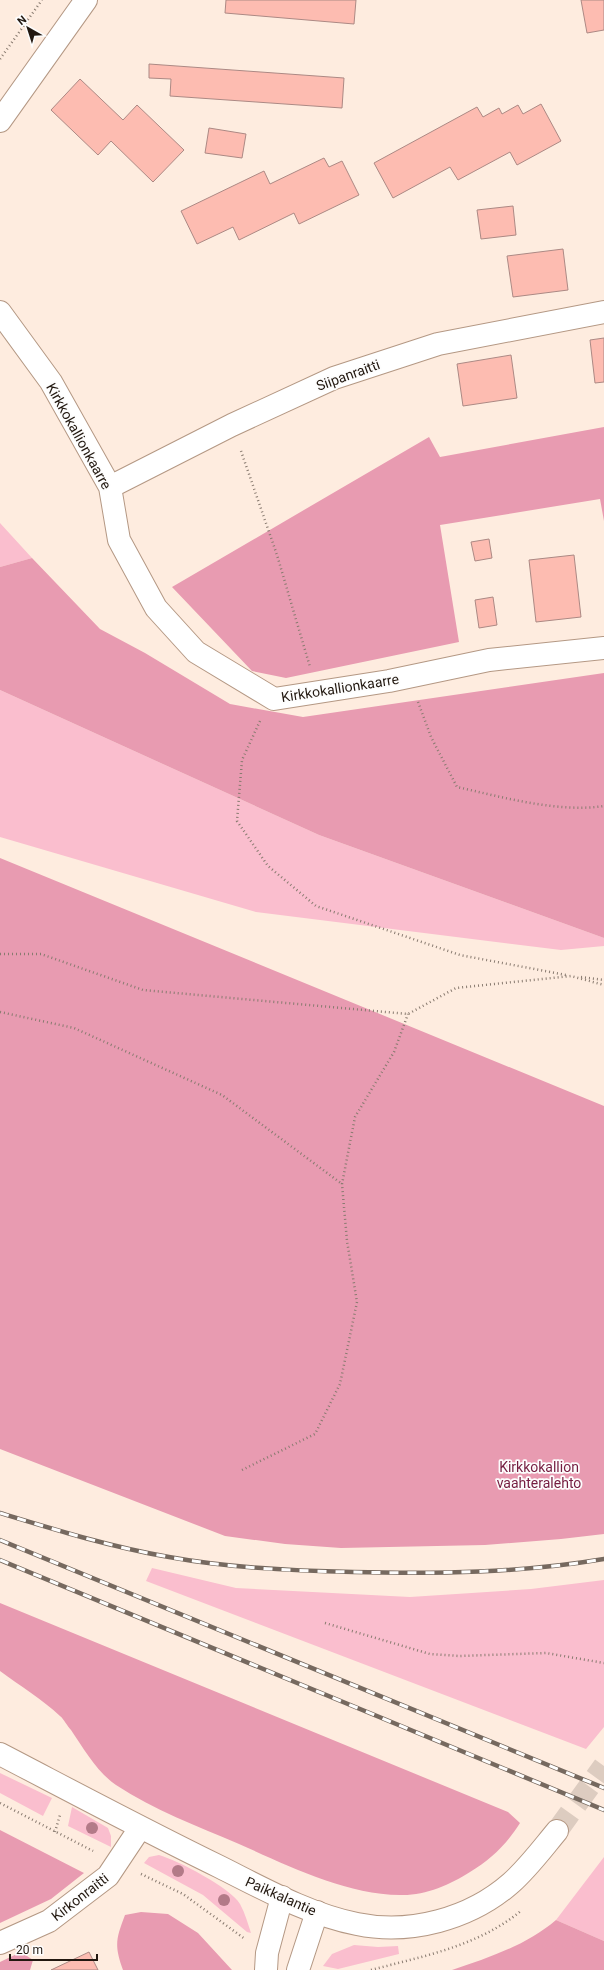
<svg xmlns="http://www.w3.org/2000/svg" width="604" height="1970" viewBox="0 0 604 1970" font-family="Roboto,sans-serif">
  <rect width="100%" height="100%" fill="#feecdf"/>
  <!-- green -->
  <path fill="#fabece" d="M 0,523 L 32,558 L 0,567 Z
    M 0,690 L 319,835 L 604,938 L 604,946 L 561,950 L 256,912 L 0,837 Z
    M 152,1568 L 236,1588 L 410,1597 L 531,1589 L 604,1580 L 604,1727 L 586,1749 L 146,1581 Z
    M 0,1773 L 52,1798 L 43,1816 L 0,1793 Z
    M 72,1807 L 108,1828 L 111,1836 L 111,1847 L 68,1826 Z
    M 159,1855 C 177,1860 231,1888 240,1904 C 245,1913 248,1924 251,1933 L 247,1932 L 203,1895 L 144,1863 L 149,1857 Z
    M 604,1857 L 604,1941 L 556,1920 Z
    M 354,1945 L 378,1947 L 398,1946 L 399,1954 L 338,1969 L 323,1966 L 332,1954 Z"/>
  <!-- forest -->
  <path fill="#e89bb1" d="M 604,427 L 604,521 L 600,499 L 440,525 L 459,642 L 286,678 L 252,671 L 172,587 L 429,437 L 440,457 Z
    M 32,558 L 100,629 L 145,653 L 230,704 L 303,717 L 604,673 L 604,938 L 319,835 L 0,690 L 0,567 Z
    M 0,858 L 604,1106 L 604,1534 L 561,1539 L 485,1545 L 341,1548 L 285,1544 L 225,1536 L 0,1449 Z
    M 0,1603 L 508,1812 L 520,1823 C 506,1845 491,1859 470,1872 C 450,1885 424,1896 400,1895 C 344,1894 289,1866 239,1844 C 197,1826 154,1810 116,1785 C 97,1772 84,1749 71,1730 C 67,1726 64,1719 60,1716 C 42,1699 20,1686 0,1671 Z
    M 0,1830 L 84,1873 L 51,1899 L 0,1923 Z
    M 141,1912 L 168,1914 L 198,1933 L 232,1970 L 123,1970 C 114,1945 116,1939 125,1915 Z
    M 556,1920 L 604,1941 L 604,1970 L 452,1970 C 488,1958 527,1945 556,1920 Z
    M 21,1952 L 33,1960 L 30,1970 L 0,1970 L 0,1962 Z"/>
  <!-- building -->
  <path fill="#fdbcb1" stroke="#ac8984" d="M 226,0 L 356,0 L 354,24 L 225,13 Z
    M 581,0 L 604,0 L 604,30 L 587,33 Z
    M 149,64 L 344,78 L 342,108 L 170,96 L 171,79 L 149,78 Z
    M 80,79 L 123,120 L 137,105 L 184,150 L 153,182 L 111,141 L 98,155 L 51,110 Z
    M 541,104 L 561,141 L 517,165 L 510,152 L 458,180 L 450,167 L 393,198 L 374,163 L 477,107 L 483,117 L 499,108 L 502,114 L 518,105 L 523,114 Z
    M 209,128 L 246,134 L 242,158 L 205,153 Z
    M 324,158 L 329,167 L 342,161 L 359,195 L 299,224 L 294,213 L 239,240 L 233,227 L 197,244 L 181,211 L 264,171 L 270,184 Z
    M 513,206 L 516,235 L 481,239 L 477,210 Z
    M 563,249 L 568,290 L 513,297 L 507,256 Z
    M 604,338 L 604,382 L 595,383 L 590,340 Z
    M 511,355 L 517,398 L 463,406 L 457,364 Z
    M 489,539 L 492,558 L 475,561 L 471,542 Z
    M 574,555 L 581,617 L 536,622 L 529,560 Z
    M 493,597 L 497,625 L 479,628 L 475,600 Z
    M 89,1952 L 98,1970 L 51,1970 Z"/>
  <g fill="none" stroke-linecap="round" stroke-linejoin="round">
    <!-- tertiary-tunnel -->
    <path stroke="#ddccc0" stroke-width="22" stroke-dasharray="22 11" stroke-linecap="butt" d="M 557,1831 L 604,1766"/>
    <defs>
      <path id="minor" d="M 0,121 L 86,0
        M 0,312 L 51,382 L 110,487 L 119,540 L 156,608 L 196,652 L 274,699 L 389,681 L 489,660 L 604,648
        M 110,487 L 232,425 L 334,378 L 438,344 L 604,312
        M 0,1943 L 49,1921 L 108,1876 L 140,1828
        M 266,1970 L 267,1953 L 282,1897
        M 298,1970 L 317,1912"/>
      <path id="tertiary" d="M 0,1754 C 73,1792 146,1831 220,1867 C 262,1888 310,1915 357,1924 C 410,1935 470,1919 511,1883 C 528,1868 542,1849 557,1831"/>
    </defs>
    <!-- minor casing -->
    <use href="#minor" stroke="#b49884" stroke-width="24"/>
    <!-- tertiary casing -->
    <use href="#tertiary" stroke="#b49884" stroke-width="24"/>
    <!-- path -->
    <path stroke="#897b70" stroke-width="2.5" stroke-dasharray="1 3" stroke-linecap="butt" d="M 0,59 L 42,0
      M 241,451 L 277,555 L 310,667
      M 418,702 L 431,737 L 457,787 C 502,797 558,813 604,806
      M 260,721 L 242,760 L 237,821 L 268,866 L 316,906 L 460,955 L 566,975
      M 0,954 L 41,954 L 143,990 L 408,1014 L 456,988 L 571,976 L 604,985
      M 581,977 L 604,980
      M 0,1012 L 74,1028 L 222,1095 L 342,1184
      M 242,1470 L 315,1434 L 340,1384 L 357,1302 L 347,1241 L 342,1184 L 355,1117 L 394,1052 L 408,1014
      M 325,1623 L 430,1654 L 459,1656 L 546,1653 L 604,1663
      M 0,1803 L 93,1851
      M 55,1832 L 60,1815
      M 141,1874 L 183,1894 L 245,1939
      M 371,1970 C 424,1956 479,1946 522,1910"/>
    <!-- minor -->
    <use href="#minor" stroke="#fff" stroke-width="22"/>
    <!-- tertiary -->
    <use href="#tertiary" stroke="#fff" stroke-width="22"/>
    <defs>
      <path id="rail" d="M 0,1513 C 56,1530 111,1547 169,1557 C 229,1568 292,1571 353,1572 C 437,1574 521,1573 604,1559
        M 0,1540 L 604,1788
        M 0,1560 L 604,1810"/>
    </defs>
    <!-- rail casing -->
    <use href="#rail" stroke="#76695f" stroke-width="4.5"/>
    <!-- rail -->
    <use href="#rail" stroke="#fdfdfd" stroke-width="3" stroke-dasharray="9" stroke-linecap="butt"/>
  </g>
  <!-- trees -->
  <g fill="#b37a88">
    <circle cx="92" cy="1828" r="6"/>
    <circle cx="178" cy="1871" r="6"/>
    <circle cx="224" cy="1900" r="6"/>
  </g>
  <g text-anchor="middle" stroke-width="3.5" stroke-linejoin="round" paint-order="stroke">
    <!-- street labels -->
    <g font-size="14" fill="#221810" stroke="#fdfdfd">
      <text transform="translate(348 375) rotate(-20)" y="5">Siipanraitti</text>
      <text transform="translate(79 436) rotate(61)" y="5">Kirkkokallionkaarre</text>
      <text transform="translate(340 688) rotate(-9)" y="5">Kirkkokallionkaarre</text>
      <text transform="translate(281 1896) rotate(24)" y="5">Paikkalantie</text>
      <text transform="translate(80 1897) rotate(-38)" y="5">Kirkonraitti</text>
    </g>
    <!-- park labels -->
    <g font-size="14" fill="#751c40" stroke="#fdfdfd">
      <text x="539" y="1472">Kirkkokallion<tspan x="539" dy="16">vaahteralehto</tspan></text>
    </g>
  </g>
  <!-- north arrow -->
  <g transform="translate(28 28) rotate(321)" stroke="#fdfdfd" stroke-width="3" paint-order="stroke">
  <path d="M0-3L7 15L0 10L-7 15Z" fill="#221810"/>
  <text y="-6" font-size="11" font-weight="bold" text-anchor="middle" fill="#221810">N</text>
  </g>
  <!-- scale -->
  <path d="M10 1954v6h87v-6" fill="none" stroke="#221810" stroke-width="2"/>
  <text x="16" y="1954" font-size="12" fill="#221810" stroke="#fdfdfd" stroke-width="3" paint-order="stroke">20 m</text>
</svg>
